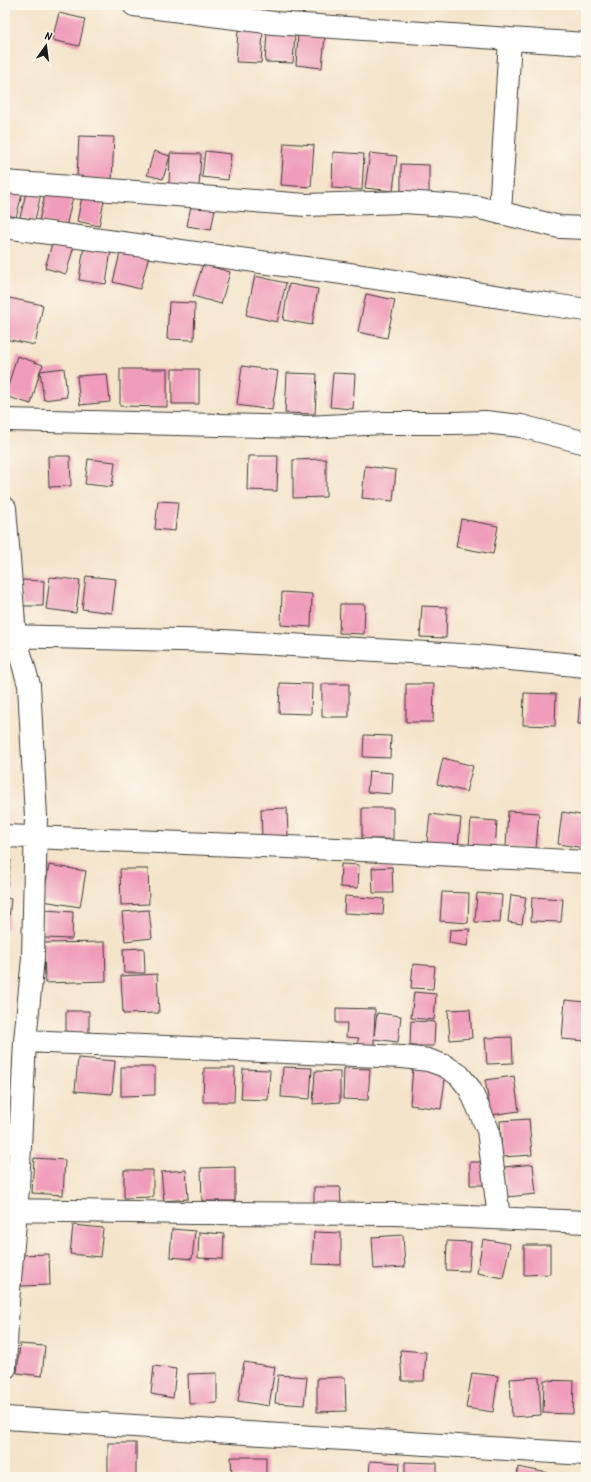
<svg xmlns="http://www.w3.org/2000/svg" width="591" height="1482" viewBox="0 0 591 1482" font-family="Kalam,sans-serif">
  <rect width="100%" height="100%" fill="#fbf7ec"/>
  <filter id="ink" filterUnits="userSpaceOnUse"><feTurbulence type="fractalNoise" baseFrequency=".025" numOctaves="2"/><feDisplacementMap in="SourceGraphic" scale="8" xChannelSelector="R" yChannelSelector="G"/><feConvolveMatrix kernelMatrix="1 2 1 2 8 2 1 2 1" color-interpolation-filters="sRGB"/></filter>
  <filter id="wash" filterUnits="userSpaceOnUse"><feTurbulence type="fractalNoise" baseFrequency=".012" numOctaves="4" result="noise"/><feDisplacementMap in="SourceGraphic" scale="16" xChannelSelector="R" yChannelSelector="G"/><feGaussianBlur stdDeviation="0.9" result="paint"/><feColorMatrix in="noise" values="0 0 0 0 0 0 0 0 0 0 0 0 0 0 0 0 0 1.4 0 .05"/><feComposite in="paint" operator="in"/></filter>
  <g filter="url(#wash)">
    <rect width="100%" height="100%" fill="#f4e4ca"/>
    <g id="blocks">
      <!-- building -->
      <path fill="#f09dbb" d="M 59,13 L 85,19 L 79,46 L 52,40 Z
        M 238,30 L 263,32 L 261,63 L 236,62 Z
        M 267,32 L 295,34 L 293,63 L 265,62 Z
        M 298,34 L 325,36 L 322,68 L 296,65 Z
        M 79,136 L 114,137 L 112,180 L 77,178 Z
        M 284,143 L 314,145 L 311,187 L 281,185 Z
        M 154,151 L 170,156 L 163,179 L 147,175 Z
        M 205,151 L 231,154 L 228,180 L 202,177 Z
        M 333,152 L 364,154 L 362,190 L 332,188 Z
        M 170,153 L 201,154 L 199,187 L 169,186 Z
        M 370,153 L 397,156 L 393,191 L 365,188 Z
        M 401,164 L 429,165 L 429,196 L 401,195 Z
        M 9,186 L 23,190 L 15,222 L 5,219 L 5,200 Z
        M 47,186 L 74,192 L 66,227 L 39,221 Z
        M 27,189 L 41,193 L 35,220 L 20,217 Z
        M 83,192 L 105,196 L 99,226 L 77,221 Z
        M 192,200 L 216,204 L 211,230 L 187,226 Z
        M 53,240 L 74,246 L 66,274 L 45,268 Z
        M 84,246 L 111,250 L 106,284 L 79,280 Z
        M 121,249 L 149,256 L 140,289 L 113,282 Z
        M 203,264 L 230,272 L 221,304 L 193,296 Z
        M 255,276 L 286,283 L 277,322 L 246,315 Z
        M 289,284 L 318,289 L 312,325 L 283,320 Z
        M 366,294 L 395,300 L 387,338 L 358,332 Z
        M 9,298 L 43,305 L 35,345 L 5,339 L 5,318 Z
        M 169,302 L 195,303 L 194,340 L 167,339 Z
        M 17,356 L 43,365 L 40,371 L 64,368 L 67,397 L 44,400 L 40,371 L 31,404 L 5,396 Z
        M 242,366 L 278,371 L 272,410 L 237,405 Z
        M 120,369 L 167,369 L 167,407 L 120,406 Z
        M 172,369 L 199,369 L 199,404 L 172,404 Z
        M 287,373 L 317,374 L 315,414 L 285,413 Z
        M 333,373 L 355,374 L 353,409 L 330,407 Z
        M 107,374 L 110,402 L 80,405 L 77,376 Z
        M 48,456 L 70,456 L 71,486 L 49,487 Z
        M 248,456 L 278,456 L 277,491 L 247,490 Z
        M 88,459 L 115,462 L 112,487 L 85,484 Z
        M 326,459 L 326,497 L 293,498 L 293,460 Z
        M 365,466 L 396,470 L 393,501 L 362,498 Z
        M 158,501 L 178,502 L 175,531 L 155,529 Z
        M 461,519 L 498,526 L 493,554 L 456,547 Z
        M 86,576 L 116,579 L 112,613 L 82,609 Z
        M 50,577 L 80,580 L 76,613 L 46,609 Z
        M 22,580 L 44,581 L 43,606 L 22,606 Z
        M 282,592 L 312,594 L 311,627 L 281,625 Z
        M 340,604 L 365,604 L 364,634 L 339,633 Z
        M 422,606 L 447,607 L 446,638 L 420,637 Z
        M 280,683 L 312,684 L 311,714 L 279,713 Z
        M 322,684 L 349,684 L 349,717 L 322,717 Z
        M 406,684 L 434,684 L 433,722 L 406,722 Z
        M 524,693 L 556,694 L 555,726 L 523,725 Z
        M 580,697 L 586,697 L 586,724 L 578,724 Z
        M 364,735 L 391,736 L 390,758 L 363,757 Z
        M 443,758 L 473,766 L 466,792 L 437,784 Z
        M 369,771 L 393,773 L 392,794 L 367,792 Z
        M 287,808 L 288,837 L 262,838 L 261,809 Z
        M 362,808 L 393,808 L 393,839 L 362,839 Z
        M 508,811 L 539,813 L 536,849 L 506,847 Z
        M 562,812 L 586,816 L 585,848 L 558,844 Z
        M 430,814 L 461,818 L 458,846 L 427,842 Z
        M 471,819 L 497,821 L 495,849 L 469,847 Z
        M 5,859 L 11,860 L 7,887 L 5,887 Z
        M 341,864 L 359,865 L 358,888 L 340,887 Z
        M 49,865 L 86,871 L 80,907 L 43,901 Z
        M 392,867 L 393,893 L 373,893 L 372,868 Z
        M 120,869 L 148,869 L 149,904 L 121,905 Z
        M 442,892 L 469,893 L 468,923 L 440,921 Z
        M 477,893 L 502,895 L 500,923 L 475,922 Z
        M 511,895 L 526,897 L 522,924 L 508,922 Z
        M 345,896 L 384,899 L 383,915 L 344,913 Z
        M 532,897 L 563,899 L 561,922 L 531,921 Z
        M 5,898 L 11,899 L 8,929 L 5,928 Z
        M 45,910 L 73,912 L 72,939 L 44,938 Z
        M 149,910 L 152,938 L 125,941 L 122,912 Z
        M 470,929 L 467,946 L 449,943 L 450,930 Z
        M 105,942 L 106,981 L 45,983 L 44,943 Z
        M 144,948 L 145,973 L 124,973 L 123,949 Z
        M 413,964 L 435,966 L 433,989 L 411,988 Z
        M 157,974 L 159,1013 L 123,1014 L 121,976 Z
        M 414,992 L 436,994 L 434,1020 L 411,1018 Z
        M 565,1000 L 586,1002 L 586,1041 L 562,1039 Z
        M 336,1008 L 375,1009 L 374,1036 L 377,1013 L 401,1016 L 398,1042 L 374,1039 L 374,1045 L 356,1045 L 359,1038 L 346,1037 L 347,1023 L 336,1023 Z
        M 470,1009 L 472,1038 L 450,1040 L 448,1010 Z
        M 66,1011 L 89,1011 L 89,1033 L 66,1033 Z
        M 411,1021 L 435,1022 L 434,1046 L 410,1046 Z
        M 512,1037 L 513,1063 L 487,1064 L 485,1038 Z
        M 78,1058 L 115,1061 L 112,1094 L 75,1091 Z
        M 121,1067 L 155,1067 L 155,1095 L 121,1096 Z
        M 283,1067 L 312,1068 L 310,1099 L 281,1097 Z
        M 413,1067 L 446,1072 L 441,1109 L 410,1105 Z
        M 204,1068 L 235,1068 L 234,1102 L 203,1102 Z
        M 344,1068 L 370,1069 L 368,1100 L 343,1099 Z
        M 243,1069 L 270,1070 L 268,1100 L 241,1099 Z
        M 315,1071 L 340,1072 L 340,1102 L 313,1104 Z
        M 514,1076 L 519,1111 L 491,1115 L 485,1080 Z
        M 529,1119 L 532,1155 L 502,1157 L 500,1121 Z
        M 34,1158 L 65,1160 L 63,1195 L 32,1193 Z
        M 470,1162 L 490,1162 L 490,1185 L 470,1185 Z
        M 533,1164 L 536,1194 L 507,1197 L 504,1167 Z
        M 235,1167 L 235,1201 L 202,1201 L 201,1168 Z
        M 124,1170 L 153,1170 L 153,1197 L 124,1198 Z
        M 186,1170 L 188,1199 L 164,1201 L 161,1172 Z
        M 314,1187 L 340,1187 L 341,1205 L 314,1205 Z
        M 73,1225 L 103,1228 L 100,1257 L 70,1254 Z
        M 172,1229 L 195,1231 L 192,1259 L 170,1257 Z
        M 199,1232 L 224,1234 L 223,1259 L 198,1258 Z
        M 314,1232 L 341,1233 L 341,1265 L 312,1264 Z
        M 403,1235 L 405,1267 L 374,1269 L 372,1237 Z
        M 483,1239 L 510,1244 L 503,1278 L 477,1273 Z
        M 447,1241 L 471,1242 L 469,1271 L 446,1270 Z
        M 524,1245 L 550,1245 L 550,1274 L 524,1275 Z
        M 49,1254 L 50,1285 L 21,1286 L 20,1255 Z
        M 20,1344 L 45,1346 L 42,1376 L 17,1373 Z
        M 400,1350 L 426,1352 L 424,1381 L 402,1381 Z
        M 244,1362 L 275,1367 L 269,1406 L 238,1401 Z
        M 154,1366 L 176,1369 L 173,1398 L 151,1394 Z
        M 217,1373 L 217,1403 L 189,1404 L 188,1374 Z
        M 472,1373 L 498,1376 L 493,1412 L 466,1408 Z
        M 278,1375 L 307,1377 L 304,1405 L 275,1403 Z
        M 345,1377 L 346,1411 L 317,1412 L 317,1378 Z
        M 539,1377 L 541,1415 L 512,1417 L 510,1379 Z
        M 544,1380 L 574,1381 L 573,1414 L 543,1413 Z
        M 108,1443 L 136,1443 L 136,1476 L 108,1476 Z
        M 231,1457 L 266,1457 L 266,1477 L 232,1477 Z
        M 370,1461 L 400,1463 L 399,1477 L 369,1477 Z
        M 405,1462 L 437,1463 L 437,1477 L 405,1477 Z
        M 518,1467 L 548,1473 L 547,1477 L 517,1477 Z"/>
    </g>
  </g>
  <g filter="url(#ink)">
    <use href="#blocks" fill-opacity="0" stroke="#3c3a36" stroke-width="1"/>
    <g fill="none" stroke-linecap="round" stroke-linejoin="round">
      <defs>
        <path id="minor" d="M 134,5 L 274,23 L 586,44
          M 5,182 L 306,205 L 404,202 L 476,207 L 560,227 L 586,228
          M 500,213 L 510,39
          M 5,227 L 342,273 L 586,310
          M 5,420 L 307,427 L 384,423 L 453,423 L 485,422 L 521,426 L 586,443
          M 5,508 L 15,636 L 29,685 L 36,817 L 33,958 L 25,1041 L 18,1188 L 8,1302 L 5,1368
          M 5,636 L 222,641 L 477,656 L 586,666
          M 5,836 L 362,850 L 586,862
          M 25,1041 L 403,1057 L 428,1060 L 445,1066 L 459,1075 L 470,1089 L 488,1130 L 499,1218
          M 5,1210 L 193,1213 L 396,1214 L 586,1222
          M 5,1418 L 586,1454"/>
      </defs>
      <!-- minor casing -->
      <use href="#minor" stroke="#3c3a36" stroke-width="24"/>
      <!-- minor -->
      <use href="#minor" stroke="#fff" stroke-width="22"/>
    </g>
  </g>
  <!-- margin -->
  <rect width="591" height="1482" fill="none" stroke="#fbf7ec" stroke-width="20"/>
  <!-- north arrow -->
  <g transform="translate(46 46) rotate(14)" stroke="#fbf7ec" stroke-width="3" paint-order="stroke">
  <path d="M0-3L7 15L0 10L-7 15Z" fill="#1c1c1c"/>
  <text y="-6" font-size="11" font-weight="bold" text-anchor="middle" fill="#1c1c1c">N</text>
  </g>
</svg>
